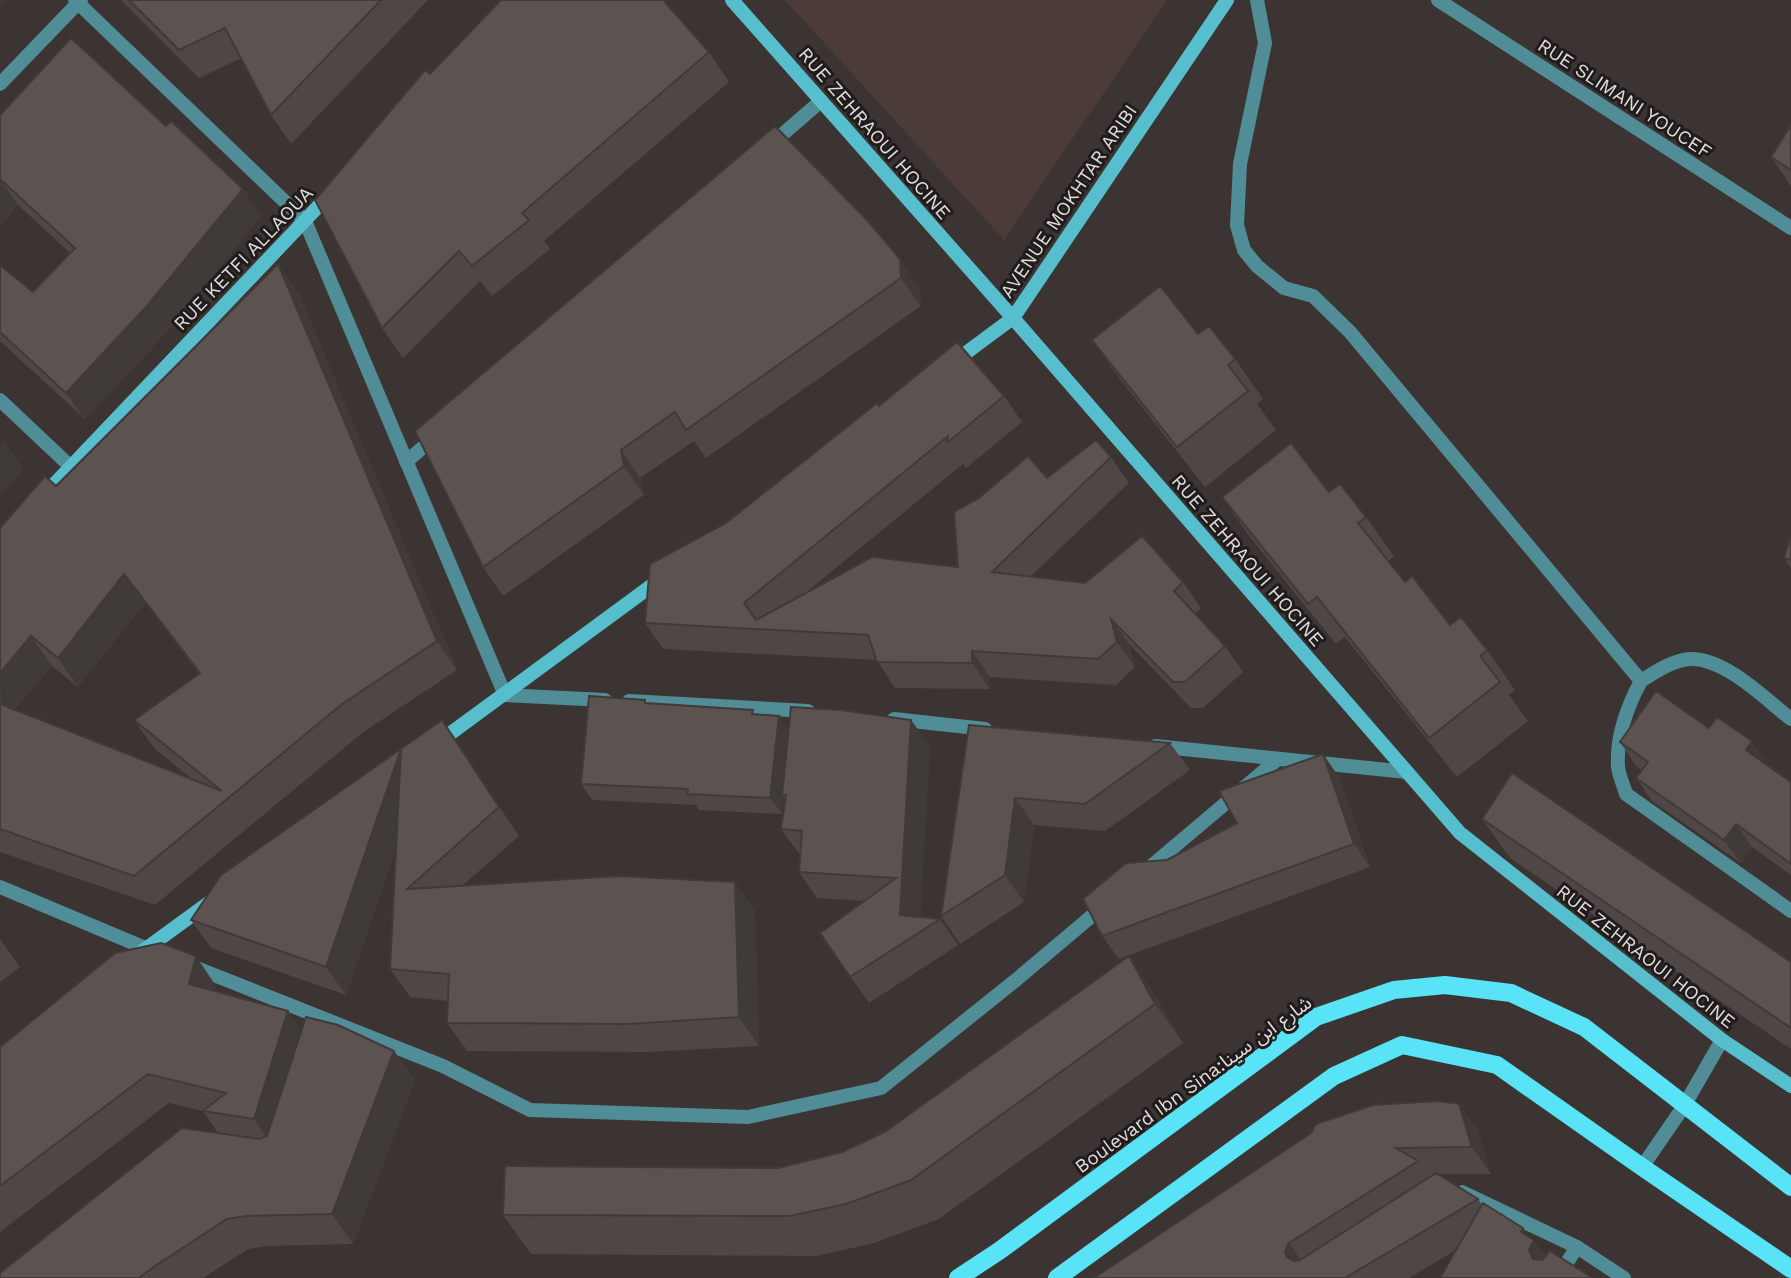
<svg xmlns="http://www.w3.org/2000/svg" width="1791" height="1278" viewBox="0 0 1791 1278" font-family="'Work Sans','Noto Sans Arabic',sans-serif">
  <rect width="100%" height="100%" fill="#3c3432"/>
  <!-- built -->
  <path fill="#4b3b39" d="M 785,0 L 1167,0 L 1004,240 Z"/>
  <g fill="none" stroke-linecap="round" stroke-linejoin="round">
    <!-- street -->
    <path stroke="#518d96" stroke-width="14" d="M 75,0 L 305,221 L 505,695 L 605,700
      M 1257,0 L 1265,43 L 1240,164 L 1237,225 L 1244,250 L 1257,266 L 1284,288 L 1313,296 L 1350,332 L 1641,681 C 1627,707 1616,737 1618,767 C 1619,776 1624,786 1626,794 L 1791,911
      M 1438,0 L 1791,228
      M 0,84 L 81,0
      M 769,146 L 821,101
      M 0,400 L 71,467
      M 406,462 L 437,435
      M 1641,681 C 1655,672 1673,660 1690,659 C 1725,658 1764,698 1791,719
      M 629,701 L 808,711
      M 894,719 L 985,729
      M 1155,746 L 1407,772
      M 1143,873 L 1278,759
      M 0,887 L 157,953
      M 189,965 L 443,1066 L 530,1110 L 748,1117 L 881,1088 L 1016,980 L 1106,904
      M 1642,1167 L 1684,1106 L 1722,1040
      M 1462,1192 L 1577,1247 L 1624,1278
      M 1557,1278 L 1577,1247"/>
    <!-- secondary -->
    <path stroke="#57becd" stroke-width="14" d="M 732,0 L 1013,318 L 1460,833 L 1722,1040 L 1791,1086
      M 951,364 L 1013,318 L 1227,0
      M 43,496 L 330,194
      M 436,744 L 662,578
      M 136,956 L 210,902"/>
    <!-- primary -->
    <path stroke="#58e3f7" stroke-width="18" d="M 958,1278 L 999,1251 L 1316,1017 L 1394,990 L 1445,985 L 1511,993 L 1584,1027 L 1791,1187
      M 1057,1278 L 1334,1076 L 1402,1045 L 1497,1065 L 1642,1167 L 1791,1269"/>
  </g>
  <!-- wall -->
  <path fill="#4f4746" fill-rule="evenodd" d="M 121,0 L 428,0 L 291,144 L 271,115 L 241,58 L 199,78 Z
    M 709,52 L 729,82 L 544,241 L 550,249 L 492,296 L 480,281 L 403,358 L 382,328 L 430,74 Z
    M 0,115 L 166,126 L 243,189 L 261,216 L 165,334 L 85,419 L 0,341 L 0,265 L 33,292 L 70,253 L 18,205 L 0,227 Z
    M 1791,125 L 1791,186 L 1771,157 Z
    M 775,126 L 920,288 L 921,306 L 706,458 L 694,441 L 640,478 L 644,495 L 503,596 L 483,567 Z
    M 278,264 L 299,294 L 457,670 L 362,733 L 155,905 L 0,852 L 0,528 L 56,486 ZM 145,603 L 199,674 L 134,720 L 155,749 L 192,779 L 14,710 L 52,666 L 78,687 Z
    M 1198,334 L 1235,359 L 1263,399 L 1257,404 L 1276,430 L 1205,487 L 1120,379 L 1092,340 Z
    M 1004,396 L 1022,422 L 966,468 L 963,464 L 804,594 L 958,567 L 1047,478 L 1111,457 L 1129,483 L 1031,576 L 1085,583 L 1183,582 L 1201,608 L 1195,614 L 1225,646 L 1243,672 L 1203,708 L 1191,708 L 1129,644 L 1135,667 L 1116,685 L 990,677 L 990,689 L 895,688 L 877,660 L 663,649 L 645,623 L 726,523 L 879,406 Z
    M 1329,492 L 1366,517 L 1394,556 L 1388,561 L 1405,582 L 1450,625 L 1487,650 L 1515,690 L 1509,695 L 1528,721 L 1457,777 L 1345,637 L 1336,644 L 1250,537 L 1222,497 Z
    M 1791,536 L 1791,568 L 1784,558 Z
    M 647,703 L 779,716 L 789,730 L 930,746 L 920,917 L 940,919 L 958,945 L 869,1003 L 820,933 L 864,901 L 817,898 L 799,872 L 800,855 L 781,829 L 785,800 L 783,797 L 782,814 L 699,810 L 696,805 L 592,800 L 581,784 Z
    M 442,720 L 462,748 L 519,836 L 463,885 L 735,882 L 755,911 L 759,1046 L 648,1052 L 467,1051 L 447,1023 L 448,1001 L 410,997 L 390,969 L 396,849 L 346,995 L 211,948 L 191,920 Z
    M 969,725 L 1170,743 L 1190,770 L 1105,831 L 1034,825 L 1024,902 L 960,944 L 941,916 Z
    M 1709,728 L 1768,765 L 1791,782 L 1791,875 L 1752,847 L 1741,863 L 1652,801 L 1636,778 L 1642,770 L 1636,766 L 1620,742 Z
    M 1339,777 L 1370,867 L 1119,959 L 1102,936 Z
    M 1482,819 L 1791,962 L 1791,1049 L 1510,858 Z
    M 0,939 L 20,967 L 0,982 Z
    M 216,986 L 215,991 L 288,1011 L 301,1031 L 394,1051 L 415,1080 L 353,1244 L 267,1246 L 248,1249 L 203,1278 L 0,1278 L 218,1133 L 203,1111 L 169,1103 L 0,1232 L 0,1047 Z
    M 1156,996 L 1183,1043 L 939,1219 L 874,1243 L 817,1256 L 531,1254 L 503,1215 L 778,1168 L 842,1152 L 885,1132 Z
    M 1459,1104 L 1478,1131 L 1491,1174 L 1438,1174 L 1478,1199 L 1482,1205 L 1530,1237 L 1546,1256 L 1593,1278 L 1456,1250 L 1409,1278 L 1094,1278 Z"/>
  <!-- shaded-wall -->
  <path fill="#403a39" d="M 0,0 L 5,0 L 0,8 Z
    M 0,180 L 18,205 L 0,227 Z
    M 243,189 L 261,216 L 165,334 L 85,419 L 66,393 Z
    M 900,259 L 920,288 L 921,306 L 901,278 Z
    M 278,264 L 299,294 L 457,670 L 437,641 Z
    M 4,440 L 24,470 L 0,496 L 0,444 Z
    M 621,450 L 640,478 L 644,495 L 624,466 Z
    M 124,574 L 145,603 L 78,687 L 58,658 Z
    M 1111,619 L 1129,644 L 1135,667 L 1117,642 Z
    M 31,636 L 52,666 L 1,726 L 0,673 Z
    M 972,651 L 990,677 L 990,689 L 972,663 Z
    M 779,716 L 790,732 L 782,795 L 783,797 L 782,814 L 770,798 Z
    M 442,720 L 462,748 L 519,836 L 499,807 Z
    M 911,720 L 930,746 L 919,932 L 900,915 Z
    M 1752,741 L 1768,765 L 1762,773 L 1746,750 Z
    M 401,749 L 421,777 L 346,995 L 326,967 Z
    M 1323,754 L 1339,777 L 1370,867 L 1354,844 Z
    M 1015,798 L 1034,825 L 1024,902 L 1005,875 Z
    M 1736,824 L 1752,847 L 1741,863 L 1724,840 Z
    M 735,882 L 755,911 L 759,1046 L 739,1017 Z
    M 196,956 L 216,986 L 210,1014 L 189,984 Z
    M 1129,956 L 1156,996 L 1183,1043 L 1155,1004 Z
    M 288,1011 L 308,1041 L 274,1148 L 254,1119 Z
    M 394,1051 L 415,1080 L 353,1244 L 332,1214 Z
    M 1459,1104 L 1478,1131 L 1491,1174 L 1472,1147 Z
    M 1523,1228 L 1533,1242 L 1534,1240 L 1553,1267 L 1533,1259 L 1521,1232 Z
    M 1289,1243 L 1308,1270 L 1287,1257 L 1285,1251 Z"/>
  <!-- building -->
  <path fill="#5c5351" stroke="#403a39" stroke-width="2" d="M 129,0 L 381,0 L 271,115 L 225,28 L 179,50 Z
    M 501,0 L 663,0 L 709,52 L 522,213 L 529,220 L 472,266 L 459,251 L 382,328 L 315,200 L 425,70 L 430,74 Z
    M 71,38 L 166,126 L 171,121 L 243,189 L 146,307 L 66,393 L 0,332 L 0,265 L 33,292 L 75,248 L 0,179 L 0,115 Z
    M 1791,125 L 1791,170 L 1771,157 Z
    M 775,126 L 867,220 L 900,259 L 901,278 L 686,430 L 675,412 L 621,450 L 624,466 L 483,567 L 415,431 Z
    M 278,264 L 437,641 L 342,704 L 134,876 L 0,829 L 0,704 L 222,791 L 134,720 L 200,673 L 124,574 L 58,658 L 31,636 L 0,673 L 0,528 L 45,476 L 56,486 Z
    M 1160,286 L 1198,334 L 1209,326 L 1235,359 L 1228,365 L 1248,391 L 1177,447 L 1092,340 Z
    M 957,342 L 1004,396 L 948,442 L 948,436 L 744,603 L 756,620 L 872,557 L 958,567 L 954,512 L 979,498 L 1028,456 L 1047,478 L 1096,440 L 1111,457 L 992,572 L 1085,583 L 1142,536 L 1183,582 L 1174,591 L 1225,646 L 1185,682 L 1173,682 L 1111,619 L 1117,642 L 1098,659 L 972,651 L 972,663 L 877,662 L 868,635 L 645,623 L 650,564 L 726,523 L 877,403 L 879,406 Z
    M 1291,443 L 1329,492 L 1340,484 L 1366,517 L 1358,523 L 1405,582 L 1412,576 L 1450,625 L 1461,617 L 1487,650 L 1480,656 L 1500,682 L 1429,738 L 1317,597 L 1308,604 L 1222,497 Z
    M 1791,536 L 1791,560 L 1784,558 Z
    M 1656,691 L 1709,728 L 1717,717 L 1752,741 L 1746,750 L 1791,782 L 1791,864 L 1736,824 L 1724,840 L 1636,778 L 1648,762 L 1620,742 Z
    M 589,696 L 645,700 L 645,703 L 753,710 L 752,714 L 779,716 L 770,798 L 687,794 L 688,789 L 581,784 Z
    M 791,707 L 841,710 L 911,720 L 900,915 L 940,919 L 850,977 L 820,933 L 896,878 L 799,872 L 802,831 L 781,829 L 786,795 L 782,795 Z
    M 442,720 L 499,807 L 407,889 L 620,876 L 735,882 L 739,1017 L 628,1024 L 447,1023 L 449,974 L 390,969 L 401,749 L 326,967 L 191,920 L 221,875 Z
    M 969,725 L 1170,743 L 1085,804 L 1015,798 L 1005,875 L 941,916 Z
    M 1323,754 L 1354,844 L 1102,936 L 1083,899 L 1126,863 L 1167,860 L 1237,823 L 1219,791 Z
    M 1512,773 L 1791,962 L 1791,1028 L 1482,819 Z
    M 161,943 L 196,956 L 189,984 L 288,1011 L 254,1119 L 203,1111 L 226,1093 L 148,1074 L 0,1186 L 0,1047 L 115,953 Z
    M 1129,956 L 1155,1004 L 911,1180 L 846,1204 L 790,1216 L 503,1215 L 505,1166 L 778,1168 L 842,1152 L 885,1132 Z
    M 306,1017 L 338,1025 L 394,1051 L 332,1214 L 246,1216 L 227,1219 L 155,1266 L 139,1278 L 0,1278 L 0,1273 L 182,1128 L 259,1139 L 267,1136 Z
    M 1437,1101 L 1459,1104 L 1472,1147 L 1396,1148 L 1418,1161 L 1289,1243 L 1285,1251 L 1287,1257 L 1294,1261 L 1300,1260 L 1436,1173 L 1478,1199 L 1345,1278 L 1094,1278 L 1311,1133 L 1316,1124 L 1373,1105 Z
    M 1483,1203 L 1523,1228 L 1521,1232 L 1534,1240 L 1529,1250 L 1533,1259 L 1542,1260 L 1550,1251 L 1593,1278 L 1440,1278 Z"/>
  <g text-anchor="middle" stroke-width="6" stroke-linejoin="round" paint-order="stroke">
    <!-- street labels -->
    <g font-size="19" fill="#e2dddc" stroke="#201c1c">
      <text transform="translate(1625 98) rotate(33)" y="7">RUE SLIMANI YOUCEF</text>
      <text transform="translate(875 133) rotate(49)" y="7">RUE ZEHRAOUI HOCINE</text>
      <text transform="translate(1068 201) rotate(-56)" y="7">AVENUE MOKHTAR ARIBI</text>
      <text transform="translate(243 258) rotate(-46)" y="7">RUE KETFI ALLAOUA</text>
      <text transform="translate(1248 560) rotate(49)" y="7">RUE ZEHRAOUI HOCINE</text>
      <text transform="translate(1646 956) rotate(38)" y="7">RUE ZEHRAOUI HOCINE</text>
      <text transform="translate(1193 1084) rotate(-36)" y="7">Boulevard Ibn Sina:شارع ابن سينا</text>
    </g>
  </g>
</svg>
